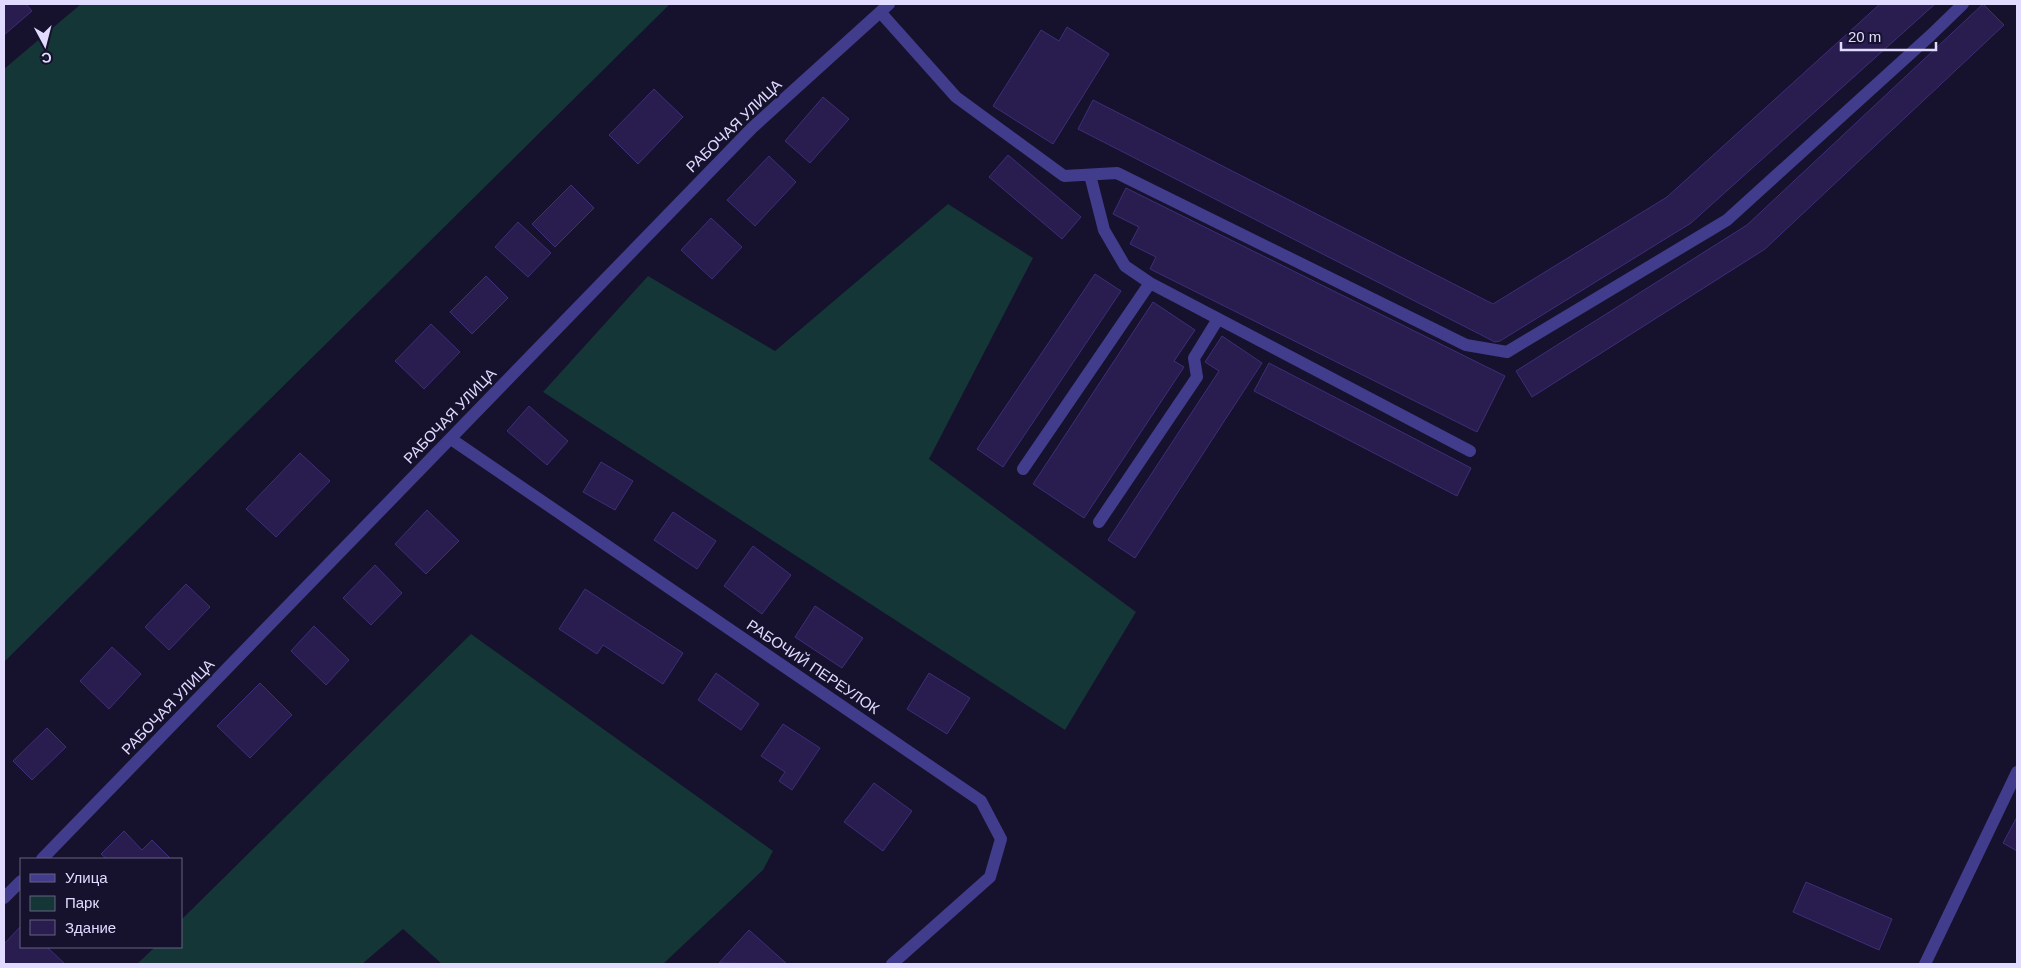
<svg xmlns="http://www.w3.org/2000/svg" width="2021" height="968" viewBox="0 0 2021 968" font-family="Helvetica,sans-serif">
  <rect width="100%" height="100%" fill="#16112c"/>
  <!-- green -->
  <path fill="#143636" d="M 81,4 L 670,4 L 4,662 L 4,69 Z
    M 948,204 L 1033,258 L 929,459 L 1136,612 L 1065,730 L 543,392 L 648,276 L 775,351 Z
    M 471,634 L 773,851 L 763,870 L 663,964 L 442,964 L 403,929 L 362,964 L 137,964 L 155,947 L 181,947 L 181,920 Z"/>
  <!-- building -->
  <path fill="#281d4e" stroke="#3f2e7a" d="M 4,4 L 26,4 L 32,11 L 4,35 Z
    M 1880,4 L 1935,4 L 1691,223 L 1500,341 L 1495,342 L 1078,129 L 1093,100 L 1493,304 L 1667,197 Z
    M 1983,4 L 2004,25 L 1765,249 L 1532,397 L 1516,371 L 1747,225 Z
    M 1067,27 L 1109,54 L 1053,144 L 993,106 L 1041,30 L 1059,41 Z
    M 654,89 L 683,117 L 638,164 L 609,135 Z
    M 823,97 L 849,119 L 810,163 L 785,141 Z
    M 1008,155 L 1081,217 L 1062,239 L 989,177 Z
    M 769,156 L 796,182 L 755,226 L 727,200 Z
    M 571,185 L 594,208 L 555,247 L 532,224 Z
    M 1126,188 L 1505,376 L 1477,432 L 1150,269 L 1156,257 L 1130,244 L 1139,227 L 1113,214 Z
    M 711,218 L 742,247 L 712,279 L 681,250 Z
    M 518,222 L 551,253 L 528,277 L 495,247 Z
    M 1095,274 L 1121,291 L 1003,467 L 977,449 Z
    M 486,276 L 508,298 L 472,334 L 450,312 Z
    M 1153,302 L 1195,330 L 1174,361 L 1184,367 L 1084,518 L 1033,484 Z
    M 431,324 L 460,352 L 424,389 L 395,361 Z
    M 1222,336 L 1262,363 L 1135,558 L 1108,540 L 1219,371 L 1205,362 Z
    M 1269,363 L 1471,468 L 1457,496 L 1254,391 Z
    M 529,406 L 568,441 L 547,465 L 507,431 Z
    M 300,453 L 330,481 L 276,537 L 246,509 Z
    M 601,462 L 633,481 L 615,510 L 583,492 Z
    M 427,510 L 459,541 L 426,574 L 395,544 Z
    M 673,512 L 716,541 L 697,569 L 654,540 Z
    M 753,546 L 791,575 L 762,614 L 724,586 Z
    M 375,565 L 402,593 L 371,625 L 343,598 Z
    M 186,584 L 210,607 L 169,650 L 145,627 Z
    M 585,589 L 683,653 L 663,684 L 603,645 L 597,654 L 559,629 Z
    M 815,606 L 863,638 L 842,668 L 795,637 Z
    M 314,626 L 349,660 L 326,685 L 291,651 Z
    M 112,647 L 141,674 L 109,709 L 80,681 Z
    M 716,673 L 759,704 L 741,730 L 698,700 Z
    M 929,673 L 970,698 L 947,734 L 907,709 Z
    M 260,683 L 292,715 L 250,758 L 217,726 Z
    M 783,724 L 820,748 L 792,790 L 779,781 L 785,772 L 761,756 Z
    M 47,728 L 66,747 L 32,780 L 13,761 Z
    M 874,783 L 912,811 L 883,851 L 844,822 Z
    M 2017,817 L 2017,851 L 2003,843 Z
    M 124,831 L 142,850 L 152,840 L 171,859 L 107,859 L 101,854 Z
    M 1806,882 L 1892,919 L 1879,950 L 1793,912 Z
    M 21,926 L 21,947 L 47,947 L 65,964 L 4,964 L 4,944 Z
    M 749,930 L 787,964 L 786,964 L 719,963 Z"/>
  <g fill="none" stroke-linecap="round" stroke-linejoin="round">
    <!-- service -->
    <path stroke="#413c8c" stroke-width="12" d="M 881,13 L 956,97 L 1064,176 L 1117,173 L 1466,345 L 1507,352 L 1727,220 L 1931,35 L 1963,4
      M 1090,175 L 1104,230 L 1125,266 L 1150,283 L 1470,451
      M 1023,469 L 1150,283
      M 1099,522 L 1197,377 L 1194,358 L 1218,319
      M 1925,964 L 2017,772"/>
    <!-- minor -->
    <path stroke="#413c8c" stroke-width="12" d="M 451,439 L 981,801 L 1001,839 L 990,877 L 892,964
      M 42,859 L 752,128 L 889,4
      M 4,898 L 21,881"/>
  </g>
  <g text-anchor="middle" stroke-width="4.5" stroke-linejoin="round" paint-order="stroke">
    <!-- street labels -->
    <g font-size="15" fill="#e1dcff" stroke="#16112c">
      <text transform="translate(734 126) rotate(-44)" y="5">РАБОЧАЯ УЛИЦА</text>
      <text transform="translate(450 416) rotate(-46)" y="5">РАБОЧАЯ УЛИЦА</text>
      <text transform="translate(813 667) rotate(34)" y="5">РАБОЧИЙ ПЕРЕУЛОК</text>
      <text transform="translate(168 707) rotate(-46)" y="5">РАБОЧАЯ УЛИЦА</text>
    </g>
  </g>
  <!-- border -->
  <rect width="2021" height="968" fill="none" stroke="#e1dcff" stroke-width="10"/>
  <!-- legend -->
  <rect x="20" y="858" width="162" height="90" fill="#16112c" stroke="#676280"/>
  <rect x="30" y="874" width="25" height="8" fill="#413c8c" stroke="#676280"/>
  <text x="65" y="883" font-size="15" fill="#e1dcff">Улица</text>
  <rect x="30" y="896" width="25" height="15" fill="#143636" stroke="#676280"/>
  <text x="65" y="908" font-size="15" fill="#e1dcff">Парк</text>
  <rect x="30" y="920" width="25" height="15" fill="#281d4e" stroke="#676280"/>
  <text x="65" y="933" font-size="15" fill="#e1dcff">Здание</text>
  <!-- north arrow -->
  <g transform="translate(45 45) rotate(173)" stroke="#16112c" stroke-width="4" paint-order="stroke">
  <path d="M0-4L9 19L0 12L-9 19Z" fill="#e1dcff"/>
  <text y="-8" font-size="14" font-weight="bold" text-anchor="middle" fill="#e1dcff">С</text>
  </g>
  <!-- scale -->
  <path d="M1841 42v8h95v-8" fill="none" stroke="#e1dcff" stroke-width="2.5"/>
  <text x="1848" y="42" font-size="15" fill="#e1dcff" stroke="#16112c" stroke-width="4" paint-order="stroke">20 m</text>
</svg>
